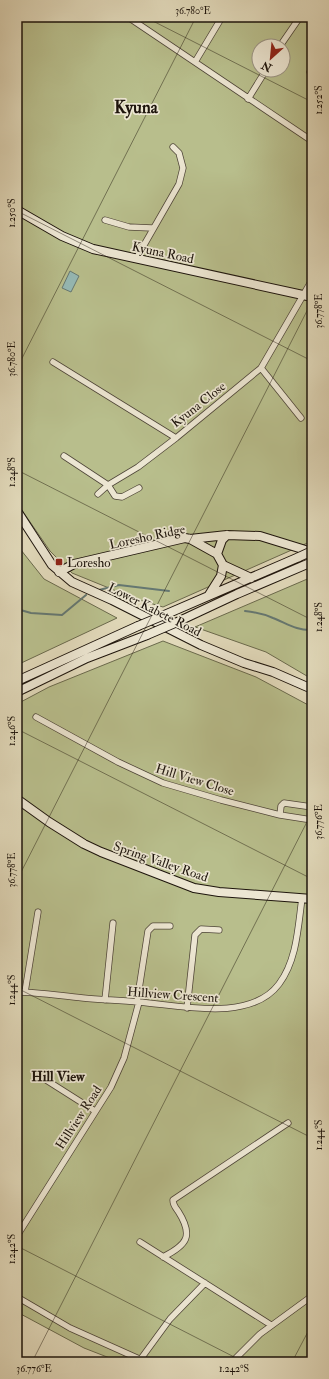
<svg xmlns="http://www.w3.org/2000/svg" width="329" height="1379" viewBox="0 0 329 1379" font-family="'IM FELL Double Pica',serif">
  <rect width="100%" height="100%" fill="#e1d9ba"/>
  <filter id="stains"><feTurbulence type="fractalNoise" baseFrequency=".005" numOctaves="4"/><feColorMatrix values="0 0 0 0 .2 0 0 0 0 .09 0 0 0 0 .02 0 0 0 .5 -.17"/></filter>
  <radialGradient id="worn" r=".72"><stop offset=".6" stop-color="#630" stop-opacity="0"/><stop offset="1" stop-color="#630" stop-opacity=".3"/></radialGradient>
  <!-- green -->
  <path fill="#b8be8c" stroke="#6a694c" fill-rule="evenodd" d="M 17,17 L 312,17 L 312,541 L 163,607 L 136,599 L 72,573 L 50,551 L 17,503 ZM 259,46 L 283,46 L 283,70 L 259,70 Z
    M 17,545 L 44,579 L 117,618 L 17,665 Z
    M 312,577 L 312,679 L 266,652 L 195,627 Z
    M 163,641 L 256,677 L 312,707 L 312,1362 L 120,1362 L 84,1348 L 17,1312 L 17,704 L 49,687 Z"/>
  <!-- water -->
  <path fill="#95b9b5" stroke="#657771" d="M 70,271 L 79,276 L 71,292 L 62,288 Z"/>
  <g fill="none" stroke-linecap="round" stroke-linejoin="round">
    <!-- stream -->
    <path stroke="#657771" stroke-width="2" d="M 99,590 L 119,585 L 169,591
      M 17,609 L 31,613 L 62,615 L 86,595
      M 245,611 C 254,612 264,614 273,618 C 286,623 297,631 312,630"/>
    <defs>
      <path id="street" d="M 128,17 L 312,141
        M 280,46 L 300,17
        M 195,62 L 222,17
        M 310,72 L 312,74
        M 248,99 L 266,70
        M 105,220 L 129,227 L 152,228
        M 136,259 L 179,184 L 183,168 L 179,153 L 173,147
        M 53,362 L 176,438 L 261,368 L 312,280
        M 261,368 L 301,418
        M 64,456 L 108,485 L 115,496 L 122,497 L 139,488
        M 98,494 L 108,485 L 138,467 L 176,438
        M 36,717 L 118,762 L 163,783 L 221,800 L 280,815 L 312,820
        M 280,815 L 281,806 L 284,803 L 312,807
        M 17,992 C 39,992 61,996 83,998 C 101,1000 120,1000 138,1002 C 179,1005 250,1023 279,984 C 297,960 298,927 302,898
        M 25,992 L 38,912
        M 105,1000 L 113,923
        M 137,1002 L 148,931 L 153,926 L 170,926
        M 187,1008 L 195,935 L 201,929 L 219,930
        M 43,1078 L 95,1111
        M 17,1236 L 111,1087 L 124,1058 L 139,1002
        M 140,1242 L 271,1325
        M 163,1257 C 187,1245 194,1236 178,1211 C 175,1207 173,1205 173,1200 L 288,1123
        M 17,1297 L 70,1328 L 146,1362
        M 140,1360 L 170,1319 L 205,1283
        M 232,1362 L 260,1334 L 312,1296"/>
      <path id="secondary" d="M 17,210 L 62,236 L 93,249 L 312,297
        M 17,511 L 52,565 L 72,582 L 112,600 L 201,645 L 244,663 L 273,672 L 312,689
        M 190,539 L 217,554 L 223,565 L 251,578
        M 217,554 L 222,540 L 227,535
        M 59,572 L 74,564 L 185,538 L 190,539 L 227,535 L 260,536 L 312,552
        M 209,595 L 221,576 L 223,565
        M 162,616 L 299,557
        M 175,623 L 237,594 L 312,562
        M 17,681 L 138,626
        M 17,692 L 87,658 L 147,635
        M 17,799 L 49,822 L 84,844 L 101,852 L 194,888 L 219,892 L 312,899"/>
    </defs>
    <!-- street casing -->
    <use href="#street" stroke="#4e4538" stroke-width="7"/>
    <!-- secondary casing -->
    <use href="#secondary" stroke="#1d140c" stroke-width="10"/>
    <!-- street -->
    <use href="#street" stroke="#ece6d2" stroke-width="5.5"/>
    <!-- secondary -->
    <use href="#secondary" stroke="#ece6d2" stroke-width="8"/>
    <defs>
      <path id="secondary-bridge" d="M 299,557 L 312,551
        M 138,626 L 162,616
        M 147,635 L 175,623"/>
    </defs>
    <!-- secondary-bridge casing -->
    <use href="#secondary-bridge" stroke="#1d140c" stroke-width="10" stroke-linecap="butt"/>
    <!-- secondary-bridge -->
    <use href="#secondary-bridge" stroke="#ece6d2" stroke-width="8"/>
  </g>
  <!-- ticks -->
  <path fill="none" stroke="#1d140c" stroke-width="1" stroke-opacity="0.45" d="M 145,17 L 312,102M 17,211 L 312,361M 17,368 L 196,17M 17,470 L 312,620M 17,729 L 312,879M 17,880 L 312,301M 17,988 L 312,1138M 17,1246 L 244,1362M 32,1362 L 312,812M 292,1362 L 312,1324"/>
  <!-- markers -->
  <rect fill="#8f2418" stroke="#ece6d2" stroke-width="1.5" x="55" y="558" width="8" height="8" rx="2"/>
  <g text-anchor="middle" stroke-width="3.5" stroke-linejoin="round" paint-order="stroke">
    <!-- street labels -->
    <g font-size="13" fill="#1d140c" stroke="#ece6d2">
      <text transform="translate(163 252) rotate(12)" y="5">Kyuna Road</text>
      <text transform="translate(198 404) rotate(-38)" y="5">Kyuna Close</text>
      <text transform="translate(147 536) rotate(-12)" y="5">Loresho Ridge</text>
      <text transform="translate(155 609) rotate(27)" y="5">Lower Kabete Road</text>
      <text transform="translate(195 779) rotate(17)" y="5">Hill View Close</text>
      <text transform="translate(161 861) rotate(19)" y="5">Spring Valley Road</text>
      <text transform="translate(173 994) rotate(4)" y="5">Hillview Crescent</text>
      <text transform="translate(78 1117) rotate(-57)" y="5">Hillview Road</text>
    </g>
    <!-- poi labels -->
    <g font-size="13" fill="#1d140c" stroke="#ece6d2" text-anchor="start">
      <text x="67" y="567">Loresho</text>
    </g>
    <!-- neighbourhood labels -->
    <g font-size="14" font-weight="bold" fill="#1d140c" stroke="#ece6d2">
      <text x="58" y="1081">Hill View</text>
    </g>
    <!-- district labels -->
    <g font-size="17" font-weight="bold" fill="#1d140c" stroke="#ece6d2">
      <text x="136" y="113">Kyuna</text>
    </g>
  </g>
  <!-- margin -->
  <rect width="329" height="1379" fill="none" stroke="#e1d9ba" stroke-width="44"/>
  <!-- north arrow -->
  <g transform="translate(271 58) rotate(207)"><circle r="19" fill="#ece6d2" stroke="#999283"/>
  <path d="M0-3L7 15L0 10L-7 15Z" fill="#8f2418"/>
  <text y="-6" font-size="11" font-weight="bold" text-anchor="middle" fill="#1d140c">N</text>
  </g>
  <rect x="22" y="22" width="285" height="1335" fill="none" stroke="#1d140c" stroke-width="1.5"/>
  <g font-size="10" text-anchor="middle" fill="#1d140c">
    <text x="193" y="14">36.780°E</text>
    <text transform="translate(318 100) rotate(-90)" y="4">1.252°S</text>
    <text transform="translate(11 213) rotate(-90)" y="4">1.250°S</text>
    <text transform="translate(318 311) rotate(-90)" y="4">36.778°E</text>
    <text transform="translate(11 359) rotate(-90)" y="4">36.780°E</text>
    <text transform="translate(11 472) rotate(-90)" y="4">1.248°S</text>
    <text transform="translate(318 617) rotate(-90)" y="4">1.248°S</text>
    <text transform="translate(11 731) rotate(-90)" y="4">1.246°S</text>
    <text transform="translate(318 822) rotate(-90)" y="4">36.776°E</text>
    <text transform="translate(11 870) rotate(-90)" y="4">36.778°E</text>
    <text transform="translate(11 990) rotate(-90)" y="4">1.244°S</text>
    <text transform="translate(318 1135) rotate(-90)" y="4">1.244°S</text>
    <text transform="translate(11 1249) rotate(-90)" y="4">1.242°S</text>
    <text x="34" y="1372">36.776°E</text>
    <text x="234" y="1372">1.242°S</text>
  </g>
  <rect width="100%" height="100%" filter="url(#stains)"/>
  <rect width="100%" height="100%" fill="url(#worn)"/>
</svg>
